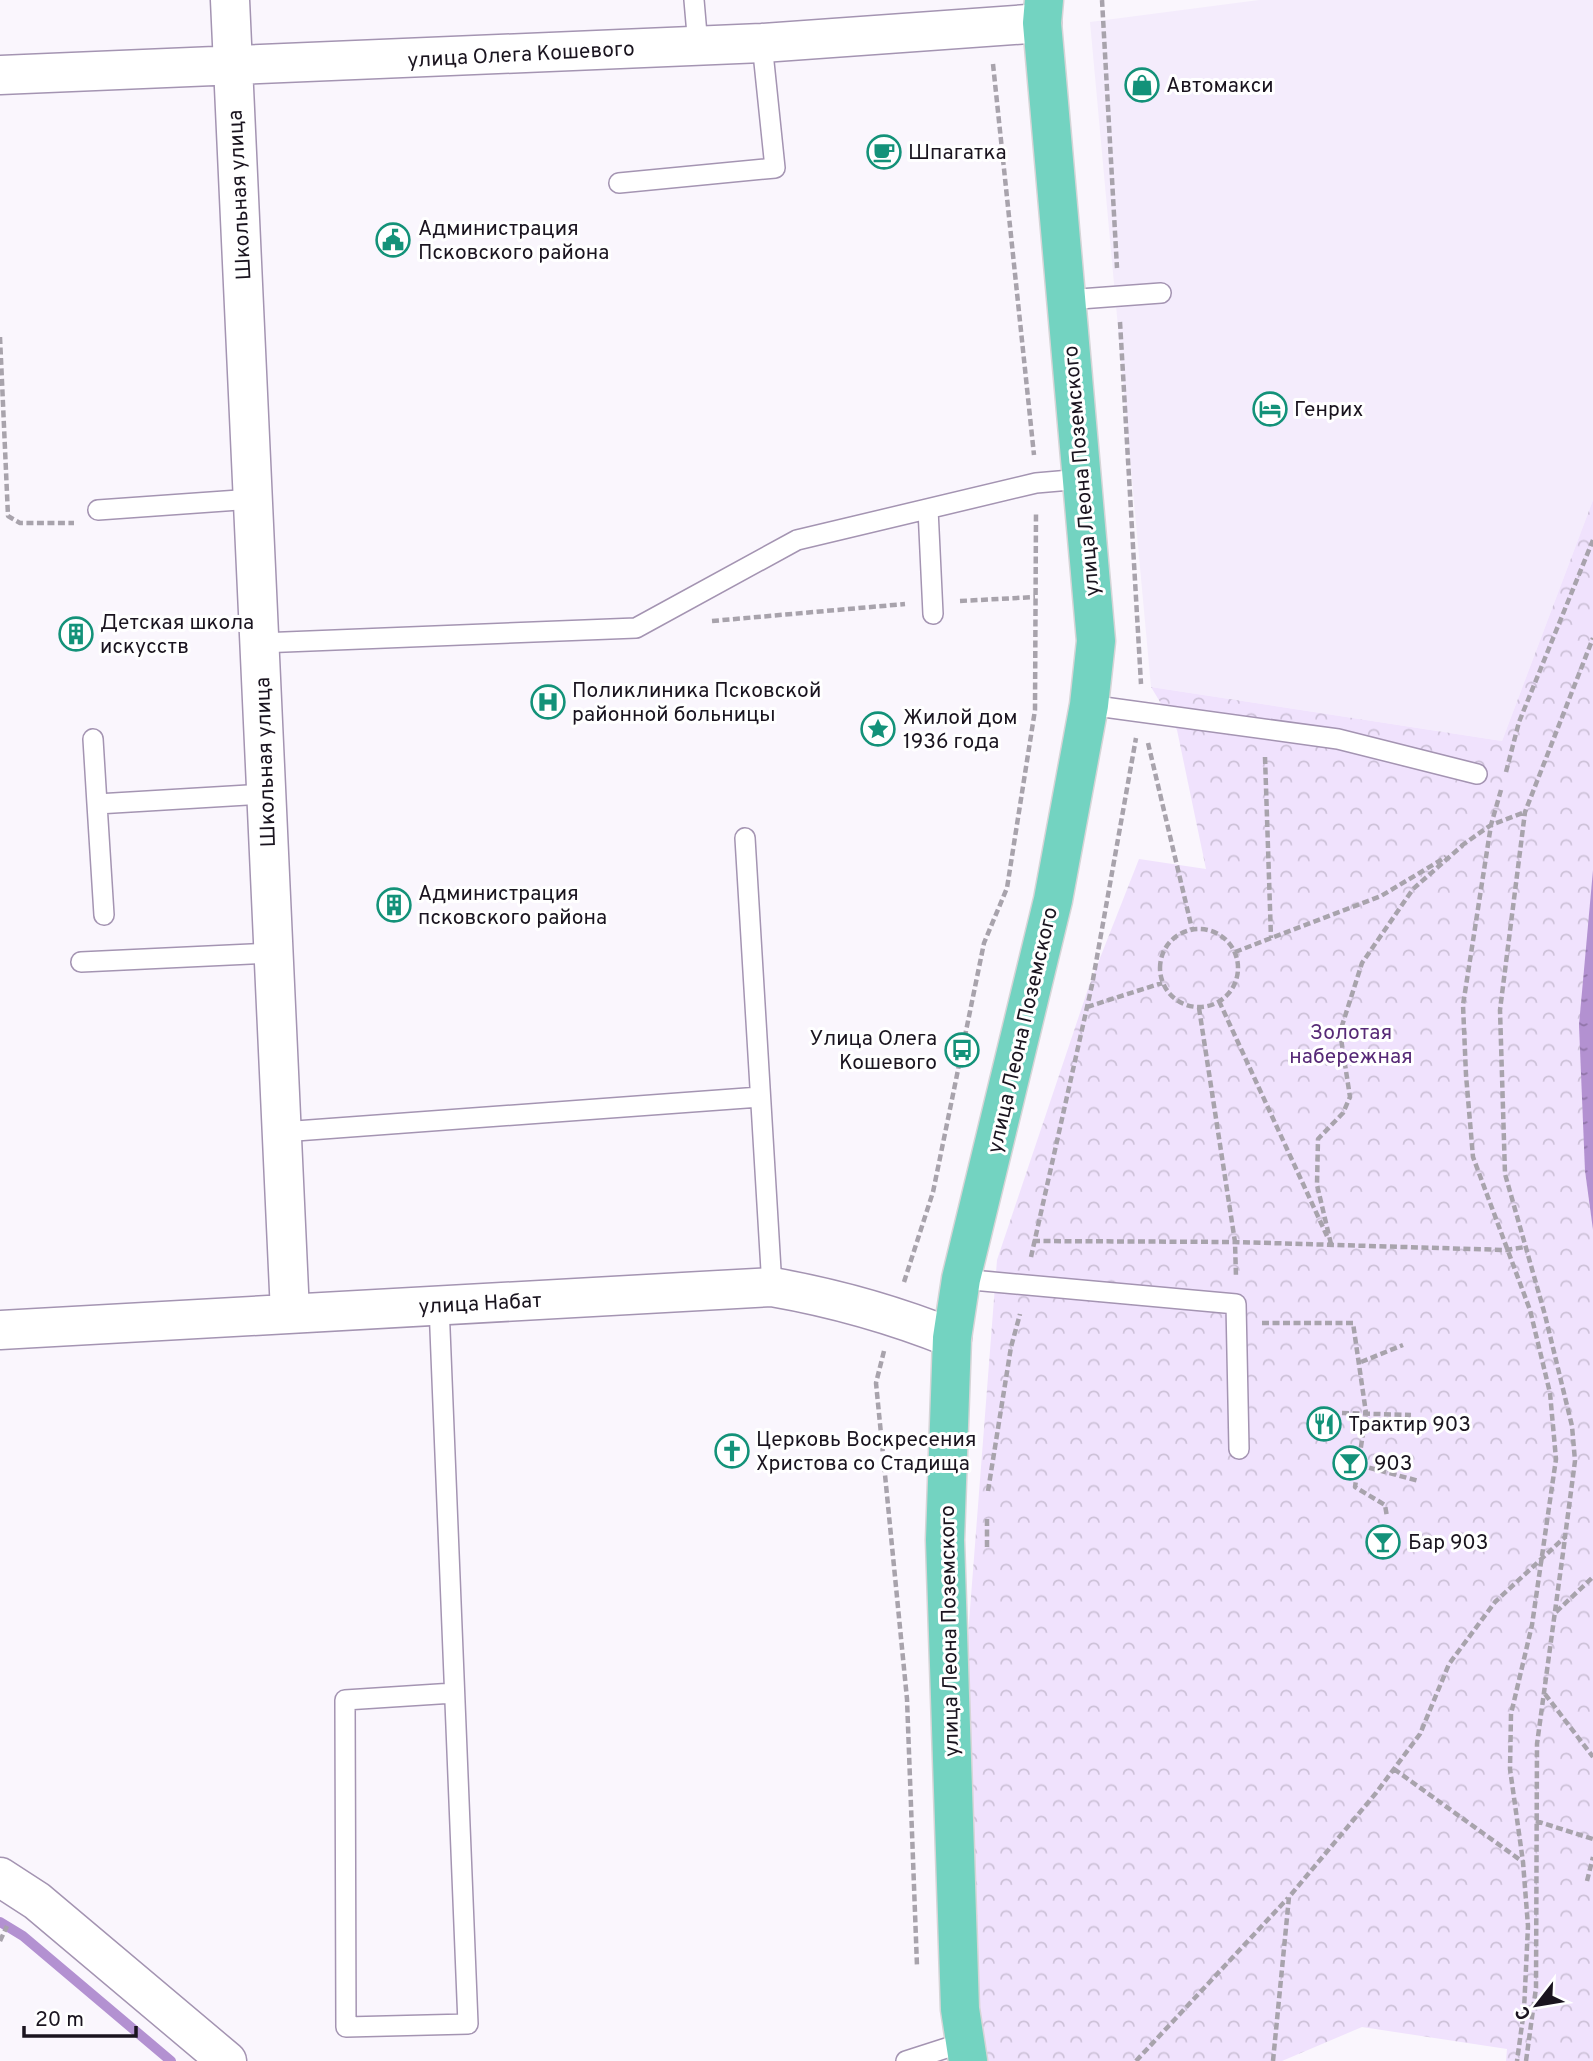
<svg xmlns="http://www.w3.org/2000/svg" width="1593" height="2061" viewBox="0 0 1593 2061" font-family="Overpass,sans-serif">
  <defs>
    <pattern id="park-crowns" width="20" height="18" patternUnits="userSpaceOnUse" patternTransform="scale(1.75)"><rect width="20" height="18" fill="#f0e2fd"/><path d="M2 6a3 3 0 1 1 6 0M12 15a3 3 0 1 1 6 0" fill="none" stroke="#cdc1d8"/></pattern>
    <pattern id="water-ripples" width="26" height="14" patternUnits="userSpaceOnUse" patternTransform="scale(1.75)"><rect width="26" height="14" fill="#b391d1"/><path d="M2 4q2-2 4 0t4 0M15 11q2-2 4 0t4 0" fill="none" stroke="#9175a9"/></pattern>
  </defs>
  <rect width="100%" height="100%" fill="#faf6fd"/>
  <!-- built -->
  <path fill="#f4ecfc" d="M 1259,0 L 1593,0 L 1593,500 L 1502,741 L 1151,687 L 1090,22 Z"/>
  <!-- park -->
  <path fill="url(#park-crowns)" d="M 1593,500 L 1593,870 L 1585,1171 L 1593,1230 L 1593,2061 L 1506,2061 L 1507,2049 L 1362,2027 L 1282,2061 L 987,2061 L 977,1986 L 965,1674 L 997,1260 L 1089,986 L 1139,859 L 1206,869 L 1177,730 L 1151,687 L 1502,741 Z"/>
  <!-- water -->
  <path fill="url(#water-ripples)" d="M 1593,870 L 1593,1230 L 1585,1171 L 1579,1025 Z"/>
  <g fill="none" stroke-linecap="round" stroke-linejoin="round">
    <!-- stream -->
    <path stroke="#b391d1" stroke-width="10" d="M 0,1922 L 23,1936 L 171,2061"/>
    <defs>
      <path id="lane" d="M 694,0 L 698,46
        M 619,183 L 775,168 L 762,43
        M 1066,300 L 1161,293
        M 928,509 L 933,614
        M 98,510 L 253,499
        M 260,643 L 636,628 L 797,540 L 1036,483 L 1082,479
        M 1089,705 L 1338,739 L 1477,774
        M 93,739 L 97,804
        M 745,838 L 772,1287
        M 104,915 L 97,804 L 266,794
        M 81,962 L 273,953
        M 282,1132 L 760,1097
        M 961,1279 L 1236,1304 L 1239,1449
        M 439,1305 L 468,2024 L 346,2027 L 345,1700 L 454,1693
        M 906,2061 L 965,2042"/>
      <path id="street" d="M 230,0 L 290,1313
        M 0,75 L 762,43 L 1042,23
        M 0,1330 L 772,1287 C 835,1298 892,1314 952,1338
        M 0,1877 L 37,1901 L 227,2061"/>
      <path id="primary" d="M 968,2061 L 960,2009 L 945,1540 L 952,1338 L 961,1279 L 1053,900 L 1089,705 L 1096,641 L 1042,23 L 1044,0"/>
    </defs>
    <!-- lane casing -->
    <use href="#lane" stroke="#a494b2" stroke-width="22"/>
    <!-- street casing -->
    <use href="#street" stroke="#a494b2" stroke-width="41"/>
    <!-- primary casing -->
    <use href="#primary" stroke="#d6d5d7" stroke-width="41"/>
    <!-- path -->
    <path stroke="#a8a3ac" stroke-width="4.5" stroke-dasharray="7 3.5" stroke-linecap="butt" d="M 1102,0 L 1117,268
      M 993,64 L 1034,455
      M 1120,322 L 1141,684
      M 0,337 L 8,516 L 20,523 L 74,523
      M 960,601 L 1035,597
      M 712,621 L 905,604
      M 1148,743 L 1192,929
      M 1265,757 L 1271,938
      M 1506,772 L 1519,722 L 1593,540
      M 1501,790 L 1491,825 L 1463,1005 L 1466,1075 L 1473,1157 L 1530,1310 L 1550,1393 L 1556,1459 L 1532,1625 L 1511,1714 L 1510,1769 L 1523,1862 L 1528,1926 L 1524,2010 L 1517,2061
      M 1461,846 L 1491,825 L 1525,812
      M1160 968a39 39 0 1 1 78 0a39 39 0 1 1-78 0Z
      M 1235,952 L 1381,896 L 1446,857
      M 1219,1001 L 1327,1236
      M 1087,1007 L 1162,983
      M 1199,1008 L 1235,1242 L 1236,1277
      M 1033,1241 L 1235,1242 L 1506,1250 L 1525,1247
      M 1331,1244 L 1317,1185 L 1318,1139 L 1343,1113 L 1350,1097 L 1340,1032 L 1362,963 L 1413,889 L 1463,845
      M 1031,1257 L 1092,985 L 1136,738
      M 904,1282 L 933,1192 L 984,943 L 1007,888 L 1035,710 L 1036,513
      M 1262,1323 L 1353,1323 L 1366,1413 L 1355,1487 L 1385,1505 L 1387,1517
      M 884,1351 L 876,1383 L 907,1699 L 917,1966
      M 1361,1362 L 1403,1345
      M 1342,1413 L 1411,1415
      M 1359,1465 L 1419,1481
      M 988,1491 L 1011,1347 L 1020,1314
      M 987,1547 L 987,1517
      M 1556,1612 L 1593,1577
      M 1545,1694 L 1593,1757
      M 1394,1769 L 1523,1862
      M 1536,1821 L 1593,1839
      M 1587,1881 L 1593,1857
      M 0,1941 L 7,1926
      M 1136,2061 L 1288,1898
      M 1273,2061 L 1289,1897 L 1376,1793 L 1420,1734 L 1449,1664 L 1495,1602 L 1565,1537 L 1575,1461 L 1572,1426 L 1545,1315 L 1505,1174 L 1500,1010 L 1525,812 L 1593,638
      M 1526,2061 L 1536,1988 L 1537,1744 L 1565,1538"/>
    <!-- lane -->
    <use href="#lane" stroke="#fff" stroke-width="19"/>
    <!-- street -->
    <use href="#street" stroke="#fff" stroke-width="38"/>
    <!-- primary -->
    <use href="#primary" stroke="#73d3c1" stroke-width="38"/>
  </g>
  <!-- icons -->
  <defs>
    <symbol id="shop-ring" viewBox="-11 -11 22 22"><circle r="9.5" fill="#fff" stroke="#139279" stroke-width="1.5"/><path d="M-5-2.5h2.3a2.7 3.5 0 0 1 5.4 0H5L5.5 6h-11ZM-1.5-2.5h3a1.5 2.3 0 0 0-3 0Z" fill="#139279"/></symbol>
    <symbol id="cafe-ring" viewBox="-11 -11 22 22"><circle r="9.5" fill="#fff" stroke="#139279" stroke-width="1.5"/><path d="M-5.5-4.5H6V0H3Q3 3.5 0 3.5H-2.5Q-5.5 3.5-5.5 0ZM3-3.2v2h1.7v-2ZM-6 4.5H4V6H-6Z" fill="#139279"/></symbol>
    <symbol id="civic-ring" viewBox="-11 -11 22 22"><circle r="9.5" fill="#fff" stroke="#139279" stroke-width="1.5"/><path d="M-.6-6.5H3V-4.5H.6V-3L4-1V1h2V6H-6V1h2V-1L-.6-3ZM-1.2 2.5V6h2.4V2.5Z" fill="#139279"/></symbol>
    <symbol id="hotel-ring" viewBox="-11 -11 22 22"><circle r="9.5" fill="#fff" stroke="#139279" stroke-width="1.5"/><path d="M-6-4.5h1.5V1H6V5H4.5V3h-9V5H-6ZM-4 0a1.8 1.8 0 1 1 3.6 0ZM.5 0V-2.5h3Q6-2.5 6 0Z" fill="#139279"/></symbol>
    <symbol id="building-ring" viewBox="-11 -11 22 22"><circle r="9.5" fill="#fff" stroke="#139279" stroke-width="1.5"/><path d="M-4-6H4V6H1V3H-1V6H-4ZM-2.5-4.3h1.7v1.8h-1.7ZM.8-4.3h1.7v1.8H.8ZM-2.5-1h1.7V.8h-1.7ZM.8-1h1.7V.8H.8Z" fill="#139279"/></symbol>
    <symbol id="hospital-ring" viewBox="-11 -11 22 22"><circle r="9.5" fill="#fff" stroke="#139279" stroke-width="1.5"/><path d="M-5-5h3v3.5h4V-5h3V5h-3V1.5h-4V5h-3Z" fill="#139279"/></symbol>
    <symbol id="sight-ring" viewBox="-11 -11 22 22"><circle r="9.5" fill="#fff" stroke="#139279" stroke-width="1.5"/><path d="M0-6L1.8-2.2L6-1.7L2.9 1.2L3.7 5.4L0 3.3L-3.7 5.4L-2.9 1.2L-6-1.7L-1.8-2.2Z" fill="#139279"/></symbol>
    <symbol id="bus-ring" viewBox="-11 -11 22 22"><circle r="9.5" fill="#fff" stroke="#139279" stroke-width="1.5"/><path d="M-5-6H5V4H4V6H2V4H-2V6H-4V4H-5ZM-3.5-4V0h7V-4ZM-3.5 1.2v1.5H-2V1.2ZM2 1.2v1.5H3.5V1.2Z" fill="#139279"/></symbol>
    <symbol id="restaurant-ring" viewBox="-11 -11 22 22"><circle r="9.5" fill="#fff" stroke="#139279" stroke-width="1.5"/><path d="M-5-6h1v4h1v-4h1v4h1v-4h1v5L-1.5 .5V6h-2V.5L-5-1ZM5-6V6H3V1.5H1.5Q1.5-4 5-6Z" fill="#139279"/></symbol>
    <symbol id="church-ring" viewBox="-11 -11 22 22"><circle r="9.5" fill="#fff" stroke="#139279" stroke-width="1.5"/><path d="M-1.2-6h2.4v3.5h3.3v2.4h-3.3V6h-2.4V-.1h-3.3v-2.4h3.3Z" fill="#139279"/></symbol>
    <symbol id="bar-ring" viewBox="-11 -11 22 22"><circle r="9.5" fill="#fff" stroke="#139279" stroke-width="1.5"/><path d="M-6-5H6L.8 .8V4.5H3.5V6h-7V4.5H-.8V.8Z" fill="#139279"/></symbol>
  </defs>
  <g fill-rule="evenodd">
    <use href="#shop-ring" x="1123" y="66" width="38" height="38"/>
    <use href="#cafe-ring" x="865" y="133" width="38" height="38"/>
    <use href="#civic-ring" x="374" y="221" width="38" height="38"/>
    <use href="#hotel-ring" x="1251" y="390" width="38" height="38"/>
    <use href="#building-ring" x="57" y="615" width="38" height="38"/>
    <use href="#hospital-ring" x="529" y="683" width="38" height="38"/>
    <use href="#sight-ring" x="859" y="710" width="38" height="38"/>
    <use href="#building-ring" x="375" y="886" width="38" height="38"/>
    <use href="#bus-ring" x="943" y="1031" width="38" height="38"/>
    <use href="#restaurant-ring" x="1305" y="1405" width="38" height="38"/>
    <use href="#church-ring" x="713" y="1432" width="38" height="38"/>
    <use href="#bar-ring" x="1331" y="1444" width="38" height="38"/>
    <use href="#bar-ring" x="1364" y="1523" width="38" height="38"/>
  </g>
  <g text-anchor="middle" stroke-width="6" stroke-linejoin="round" paint-order="stroke">
    <!-- street labels -->
    <g font-size="21" fill="#1a141f" stroke="#fff">
      <text transform="translate(521 54) rotate(-3)" y="7">улица Олега Кошевого</text>
      <text transform="translate(239 195) rotate(-93)" y="7">Школьная улица</text>
      <text transform="translate(1081 471) rotate(-95)" y="7">улица Леона Поземского</text>
      <text transform="translate(265 762) rotate(-92)" y="7">Школьная улица</text>
      <text transform="translate(1022 1030) rotate(-77)" y="7">улица Леона Поземского</text>
      <text transform="translate(480 1303) rotate(-3)" y="7">улица Набат</text>
      <text transform="translate(949 1631) rotate(-91)" y="7">улица Леона Поземского</text>
    </g>
    <!-- poi labels -->
    <g font-size="21" fill="#1a141f" stroke="#fff" text-anchor="start">
      <text x="1166" y="92">Автомакси</text>
      <text x="908" y="159">Шпагатка</text>
      <text x="418" y="235">Администрация<tspan x="418" dy="24">Псковского района</tspan></text>
      <text x="1294" y="416">Генрих</text>
      <text x="100" y="629">Детская школа<tspan x="100" dy="24">искусств</tspan></text>
      <text x="572" y="697">Поликлиника Псковской<tspan x="572" dy="24">районной больницы</tspan></text>
      <text x="903" y="724">Жилой дом<tspan x="903" dy="24">1936 года</tspan></text>
      <text x="418" y="900">Администрация<tspan x="418" dy="24">псковского района</tspan></text>
      <text x="937" y="1045" text-anchor="end">Улица Олега<tspan x="937" dy="24">Кошевого</tspan></text>
      <text x="1348" y="1431">Трактир 903</text>
      <text x="756" y="1446">Церковь Воскресения<tspan x="756" dy="24">Христова со Стадища</tspan></text>
      <text x="1374" y="1470">903</text>
      <text x="1408" y="1549">Бар 903</text>
    </g>
    <!-- park labels -->
    <g font-size="21" fill="#572a77" stroke="#fff">
      <text x="1351" y="1039">Золотая<tspan x="1351" dy="24">набережная</tspan></text>
    </g>
  </g>
  <!-- north arrow -->
  <g transform="translate(1537 2005) rotate(239)" stroke="#ffffff" stroke-width="5" paint-order="stroke">
  <path d="M0-5L12 26L0 18L-12 26Z" fill="#1a141f"/>
  <text y="-10" font-size="19" font-weight="bold" text-anchor="middle" fill="#1a141f">С</text>
  </g>
  <!-- scale -->
  <path d="M24 2026v10h112v-10" fill="none" stroke="#1a141f" stroke-width="3.5"/>
  <text x="35" y="2026" font-size="21" fill="#1a141f" stroke="#ffffff" stroke-width="5" paint-order="stroke">20 m</text>
</svg>
